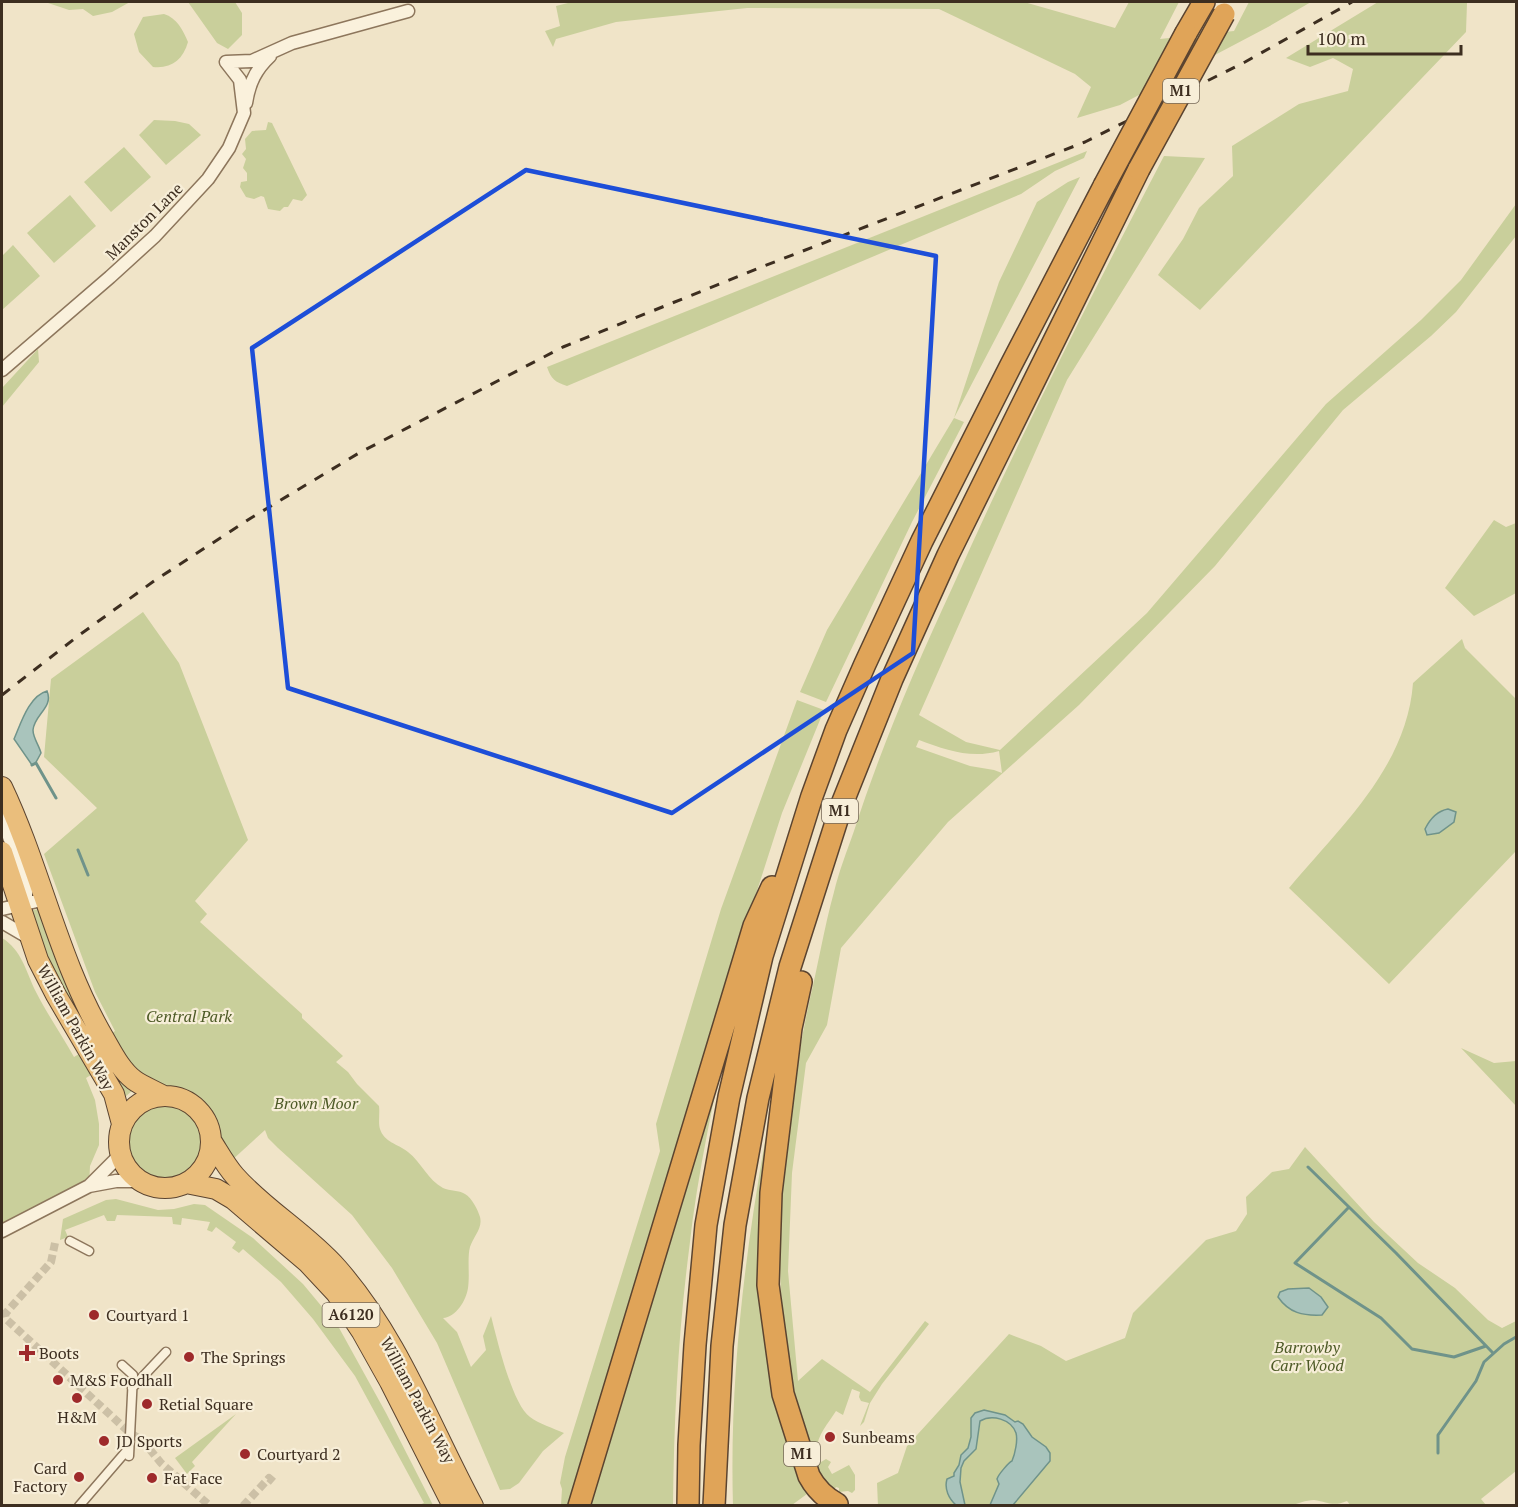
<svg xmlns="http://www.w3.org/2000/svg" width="1518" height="1507" viewBox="0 0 1518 1507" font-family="'PT Serif',serif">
  <rect width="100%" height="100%" fill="#f0e4c8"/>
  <!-- green -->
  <path fill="#c9cf9b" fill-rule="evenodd" d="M 45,2 L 130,2 L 112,12 L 93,16 L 83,9 L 69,10 Z
    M 188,2 L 235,2 L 242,13 L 242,35 L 228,49 L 217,43 Z
    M 572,2 L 1024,2 L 1115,28 L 1129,2 L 1179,2 L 1160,39 L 1234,31 L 1249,2 L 1311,2 L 1268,27 L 1120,105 L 1077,118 L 1091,87 L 1075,74 L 939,9 L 747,8 L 616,22 L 556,39 L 553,47 L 545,31 L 560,26 L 556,6 Z
    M 1378,2 L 1465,2 L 1467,3 L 1466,32 L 1200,310 L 1158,275 L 1183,239 L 1199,208 L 1233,176 L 1232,146 L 1299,104 L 1348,91 L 1353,69 L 1333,58 L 1310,67 L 1286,58 Z
    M 164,14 C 177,18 183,30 188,42 C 183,60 171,69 153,67 L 139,52 L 134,34 L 143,17 Z
    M 154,120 L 175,121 L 189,124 L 201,135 L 166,165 L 139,135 Z
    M 268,122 L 272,123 L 307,195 L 302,201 L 293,199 L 288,207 L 284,207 L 280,211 L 268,209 L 264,197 L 261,196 L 254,199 L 246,197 L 240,187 L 241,182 L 247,181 L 247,173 L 243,168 L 246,159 L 242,154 L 246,149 L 245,139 L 252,131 L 266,130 Z
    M 124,147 L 151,177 L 111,212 L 84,182 Z
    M 1087,151 L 1084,158 L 1055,171 L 1021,194 L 567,386 C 555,382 551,379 547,367 Z
    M 1164,156 L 1205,158 L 1067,380 L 919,715 L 966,742 L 1000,750 L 1147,613 L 1326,404 L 1421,320 L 1461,280 L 1516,204 L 1516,236 L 1456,312 L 1431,336 L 1343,410 L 1215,566 L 1079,705 L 948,822 L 841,948 L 827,1025 L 806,1063 L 792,1173 L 788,1271 L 798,1381 L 822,1359 L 870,1392 L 925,1321 L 929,1324 L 882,1384 L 870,1403 L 864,1422 L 860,1426 L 869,1403 L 861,1401 L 859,1397 L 860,1392 L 852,1389 L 843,1415 L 836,1411 C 826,1427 809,1444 821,1462 L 826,1459 L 831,1462 L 828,1467 L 832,1474 L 849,1465 L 855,1475 L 855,1490 L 852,1493 L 848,1491 L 839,1492 L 839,1488 L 836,1487 L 834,1490 C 804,1466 792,1388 787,1351 C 770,1235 785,1116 809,1003 C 818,966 824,928 834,892 C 839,871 847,851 854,831 C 881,747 916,666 953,586 C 1018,440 1090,298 1164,156 ZM 919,740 C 946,750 971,759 999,751 L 1002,773 L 994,770 L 970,766 L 916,747 Z
    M 1080,177 L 954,418 L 964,422 L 912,522 L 826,702 L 800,692 L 827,630 L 954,418 L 999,282 L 1037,202 L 1068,182 Z
    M 70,195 L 96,226 L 54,263 L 27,233 Z
    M 13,245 L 40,276 L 2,310 L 2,256 Z
    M 38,349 L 39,362 L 2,407 L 2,388 Z
    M 1494,520 L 1506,527 L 1516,523 L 1516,593 L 1474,616 L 1445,588 Z
    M 143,612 L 179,663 L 248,840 L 195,901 L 207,914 L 200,922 L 302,1014 L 302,1018 L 343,1056 L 336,1062 L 348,1072 L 357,1084 L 379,1106 C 380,1113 378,1123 380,1129 C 384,1142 398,1144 408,1152 C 421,1162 428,1180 443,1188 C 450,1191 459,1190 465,1194 C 472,1198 478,1210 480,1217 C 483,1228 473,1237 470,1247 C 467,1258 470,1275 468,1288 C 466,1301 456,1317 443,1318 L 457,1332 L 471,1367 L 486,1350 L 483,1336 L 491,1316 C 497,1339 512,1404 530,1417 C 539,1424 553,1428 564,1433 L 543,1451 L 519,1483 L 510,1489 L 500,1490 L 437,1343 L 392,1268 L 352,1215 L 278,1148 L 268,1138 L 265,1130 L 231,1161 L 209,1111 L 193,1097 L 168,1089 L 133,1090 L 125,1097 L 106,1066 L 86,1078 L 95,1100 L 99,1124 L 99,1145 L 90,1166 L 89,1186 L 24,1212 L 2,1224 L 2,938 C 22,950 26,972 36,992 C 47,1014 62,1035 74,1057 L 92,1046 L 46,957 L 29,911 L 39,909 L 70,993 L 96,1043 L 115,1031 L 95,992 L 44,854 L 97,808 L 44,757 L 51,679 Z
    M 1462,639 L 1465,648 L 1516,699 L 1516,851 L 1389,984 L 1289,888 C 1340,827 1407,767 1413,683 Z
    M 797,700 L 824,710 L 782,813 L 745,928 L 570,1505 L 561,1505 L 562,1489 L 560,1483 L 565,1457 L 660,1151 L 656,1124 L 721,909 Z
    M 735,1003 C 717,1085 698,1167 689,1250 C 678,1335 674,1420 673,1505 L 586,1506 Z
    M 1461,1048 L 1494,1063 L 1516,1061 L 1516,1106 Z
    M127 1142a39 39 0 1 1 78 0a39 39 0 1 1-78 0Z
    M 772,1103 L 765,1285 L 811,1491 L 792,1505 L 733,1506 C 729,1370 747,1236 772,1103 Z
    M 1305,1147 L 1374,1222 L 1418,1263 L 1455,1288 L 1488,1320 L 1502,1328 L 1516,1321 L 1516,1471 L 1481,1499 L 1486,1505 L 1351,1506 L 1347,1501 C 1333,1507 1328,1502 1314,1500 C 1306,1500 1297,1504 1289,1506 L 878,1506 L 877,1483 L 898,1473 L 907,1446 L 1009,1334 L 1041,1346 L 1066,1361 L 1125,1338 L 1133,1313 L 1206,1240 L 1236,1231 L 1247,1214 L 1246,1197 L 1272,1172 L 1289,1169 Z
    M 116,1199 L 158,1210 L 174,1209 L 194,1204 L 205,1205 L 253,1238 L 303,1284 L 338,1326 L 386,1413 L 433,1505 L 419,1505 L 424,1503 L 355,1376 L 313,1319 L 281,1282 L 243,1249 L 239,1253 L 232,1248 L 236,1242 L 216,1227 L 212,1232 L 207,1230 L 210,1222 L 182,1218 L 181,1225 L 173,1224 L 172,1217 L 117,1215 L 115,1221 L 107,1221 L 104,1215 L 65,1230 L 68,1237 L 60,1240 L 63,1219 L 106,1200 Z
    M 236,1414 L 192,1462 L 195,1466 L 187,1474 L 175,1458 Z"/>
  <!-- water -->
  <path fill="#a9c4bc" stroke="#6f938a" stroke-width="1.5" d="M 47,691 C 54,707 34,715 33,730 C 33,738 39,745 41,753 L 35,764 L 32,765 L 14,739 C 21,723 29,696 47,691 Z
    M 1448,809 L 1456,812 L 1454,822 L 1439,833 L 1427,835 L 1425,829 C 1430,819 1437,811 1448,809 Z
    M 1309,1288 L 1321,1297 L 1328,1307 L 1322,1315 C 1303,1316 1289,1313 1278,1297 L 1280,1292 L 1288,1289 Z
    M 984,1410 L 1005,1415 L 1015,1422 L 1018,1421 L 1023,1424 L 1032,1437 L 1046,1447 L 1050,1453 L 1050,1461 L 1013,1505 L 990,1505 L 999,1484 L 997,1479 C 998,1475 1009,1462 1012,1461 C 1015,1454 1018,1440 1016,1433 C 1011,1419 992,1414 980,1421 L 976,1449 L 964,1461 L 961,1468 L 960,1482 L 965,1505 L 956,1505 C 949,1499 944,1489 947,1479 L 954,1476 L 954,1473 L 959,1465 L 961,1455 L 968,1448 L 971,1437 L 971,1418 L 975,1413 Z"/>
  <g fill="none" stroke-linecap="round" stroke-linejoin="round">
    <!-- stream -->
    <path stroke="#6f938a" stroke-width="3" d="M 32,765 L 36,763 L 56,798
      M 78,850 L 88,875
      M 1308,1167 L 1396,1253 L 1493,1353
      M 1349,1207 L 1295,1263 L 1381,1318 L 1412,1349 L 1454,1357 L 1486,1346
      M 1438,1453 L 1438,1435 L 1476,1381 L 1484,1362 L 1504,1344 L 1516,1337"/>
    <!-- pedestrian-tunnel -->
    <path stroke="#ccc0a6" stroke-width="8" stroke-dasharray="8 4" stroke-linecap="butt" d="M 55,1243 L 51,1262 L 5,1314 L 6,1319 L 130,1433 L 142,1440 L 161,1463 L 210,1506
      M 243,1506 L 269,1478 L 276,1484"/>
    <defs>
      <path id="pedestrian" d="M 70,1241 L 89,1251
        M 122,1365 L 133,1375 L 129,1456
        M 132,1388 L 166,1352
        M 79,1506 L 129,1448"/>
      <path id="minor" d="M 226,62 L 252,61 L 292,43 L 408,11
        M 246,103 C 249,83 256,69 270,56
        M 2,370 L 110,277 L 155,236 L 208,179 L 229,148 L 244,113 L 240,80 L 226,62
        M 5,799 L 3,820 L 27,887 L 25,903
        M 2,909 L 46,899
        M 2,922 L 26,936 L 30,941
        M 89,1186 L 121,1154
        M 2,1231 L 89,1186 L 116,1181 L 141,1181"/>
      <path id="trunk" d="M 2,787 C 41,869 58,961 105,1040 C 113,1054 121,1070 134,1080 C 142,1086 153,1090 162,1095
        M 2,852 L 38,960 L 56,995 L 114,1094 L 122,1124
        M119 1142a46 46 0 1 1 92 0a46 46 0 1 1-92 0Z
        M 212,1142 C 219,1153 226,1166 235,1176 C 265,1210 306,1233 337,1268 C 398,1337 430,1426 473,1506
        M 186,1183 L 216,1189 L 233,1199 L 308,1263 L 336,1293 L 362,1332 L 390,1382 L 453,1506"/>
      <path id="motorway" d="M 1186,33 L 1204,2
        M 801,982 L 791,1028 L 771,1193 L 768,1285 L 783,1394 L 809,1476 C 816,1489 824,1497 837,1504
        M 579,1506 L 754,926 L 772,887
        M 688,1506 L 689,1445 L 695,1345 L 706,1225 L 729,1097 L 762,956 L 812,796 L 836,730 L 865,664 L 922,541 L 1010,367 L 1104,186
        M 714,1506 L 722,1346 L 735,1225 L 758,1098 L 790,967 L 842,804 L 892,679 L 948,555 L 1139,169"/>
    </defs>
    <!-- pedestrian casing -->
    <use href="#pedestrian" stroke="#8d765c" stroke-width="11"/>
    <!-- minor casing -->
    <use href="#minor" stroke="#8d765c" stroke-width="15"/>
    <!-- trunk casing -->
    <use href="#trunk" stroke="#5b4430" stroke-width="22"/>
    <!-- motorway casing -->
    <use href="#motorway" stroke="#5b4430" stroke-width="24"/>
    <!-- pedestrian -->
    <use href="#pedestrian" stroke="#faf1dc" stroke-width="8"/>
    <!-- minor -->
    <use href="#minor" stroke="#faf1dc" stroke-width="12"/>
    <!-- trunk -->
    <use href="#trunk" stroke="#eabe7c" stroke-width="20"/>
    <!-- motorway -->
    <use href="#motorway" stroke="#e0a458" stroke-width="21"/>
    <!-- rail -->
    <path stroke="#3d2e20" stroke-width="3" stroke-dasharray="10 10" stroke-linecap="butt" d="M 2,695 L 78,636 L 154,581 L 251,518 L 359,453 L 563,347 L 764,266 L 1085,142 L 1245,62 L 1352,2"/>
    <defs>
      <path id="motorway-bridge" d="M 1139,169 L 1224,14
        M 1104,186 L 1186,33"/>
    </defs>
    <!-- motorway-bridge casing -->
    <use href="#motorway-bridge" stroke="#5b4430" stroke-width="24" stroke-linecap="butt"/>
    <!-- motorway-bridge -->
    <use href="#motorway-bridge" stroke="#e0a458" stroke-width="21"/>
  </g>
  <!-- marked area -->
  <path fill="none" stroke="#1d4ed8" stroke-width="4.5" stroke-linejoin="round" d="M 526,170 L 936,256 L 913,653 L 672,813 L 288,688 L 252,348 Z"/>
  <!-- markers -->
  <g fill="#9e2a2b" stroke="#f7eed8" stroke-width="2">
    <circle cx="94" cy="1315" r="6"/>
    <path d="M24 1344h6v6h6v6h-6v6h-6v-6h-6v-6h6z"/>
    <circle cx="189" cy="1357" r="6"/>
    <circle cx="58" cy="1380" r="6"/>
    <circle cx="77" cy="1398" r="6"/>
    <circle cx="147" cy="1404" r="6"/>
    <circle cx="830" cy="1437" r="6"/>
    <circle cx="104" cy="1441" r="6"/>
    <circle cx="245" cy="1454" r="6"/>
    <circle cx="79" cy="1477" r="6"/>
    <circle cx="152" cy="1478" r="6"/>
  </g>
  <g text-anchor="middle" stroke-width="4.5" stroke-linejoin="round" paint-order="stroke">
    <!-- shield labels -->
    <g fill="#f7eed8" stroke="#756857" stroke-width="1.5">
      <rect x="1163" y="79" width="36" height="24" rx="4.5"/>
      <rect x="822" y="799" width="36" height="24" rx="4.5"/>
      <rect x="322.5" y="1303" width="57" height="24" rx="4.5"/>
      <rect x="784" y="1442" width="36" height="24" rx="4.5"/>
    </g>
    <g font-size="15" font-weight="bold" fill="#3d2e20">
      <text x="1181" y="96">M1</text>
      <text x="840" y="816">M1</text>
      <text x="351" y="1320">A6120</text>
      <text x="802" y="1459">M1</text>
    </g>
    <!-- street labels -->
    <g font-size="16" fill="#3d2e20" stroke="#f7eed8">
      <text transform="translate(144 221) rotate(-45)" y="6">Manston Lane</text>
      <text transform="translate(76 1027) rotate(61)" y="6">William Parkin Way</text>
      <text transform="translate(418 1400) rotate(62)" y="6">William Parkin Way</text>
    </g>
    <!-- park labels -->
    <g font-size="16" font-style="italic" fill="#4d5a26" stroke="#f7eed8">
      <text x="189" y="1022">Central Park</text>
      <text x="316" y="1109">Brown Moor</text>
      <text x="1307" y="1353">Barrowby<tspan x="1307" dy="18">Carr Wood</tspan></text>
    </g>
    <!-- poi labels -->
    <g font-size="16" fill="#3d2e20" stroke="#f7eed8" text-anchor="start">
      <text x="106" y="1321">Courtyard 1</text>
      <text x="39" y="1359">Boots</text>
      <text x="201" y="1363">The Springs</text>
      <text x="70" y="1386">M&amp;S Foodhall</text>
      <text x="159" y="1410">Retial Square</text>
      <text x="77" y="1423" text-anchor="middle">H&amp;M</text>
      <text x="842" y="1443">Sunbeams</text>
      <text x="116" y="1447">JD Sports</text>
      <text x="257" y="1460">Courtyard 2</text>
      <text x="67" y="1474" text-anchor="end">Card<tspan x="67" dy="18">Factory</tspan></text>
      <text x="164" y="1484">Fat Face</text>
    </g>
  </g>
  <!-- border -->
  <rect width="1518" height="1507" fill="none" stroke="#3d2e20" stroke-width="6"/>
  <!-- scale -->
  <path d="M1308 45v9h153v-9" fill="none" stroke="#3d2e20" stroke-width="3"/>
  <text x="1317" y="45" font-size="18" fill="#3d2e20" stroke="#f7eed8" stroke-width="4.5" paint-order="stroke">100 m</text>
</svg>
